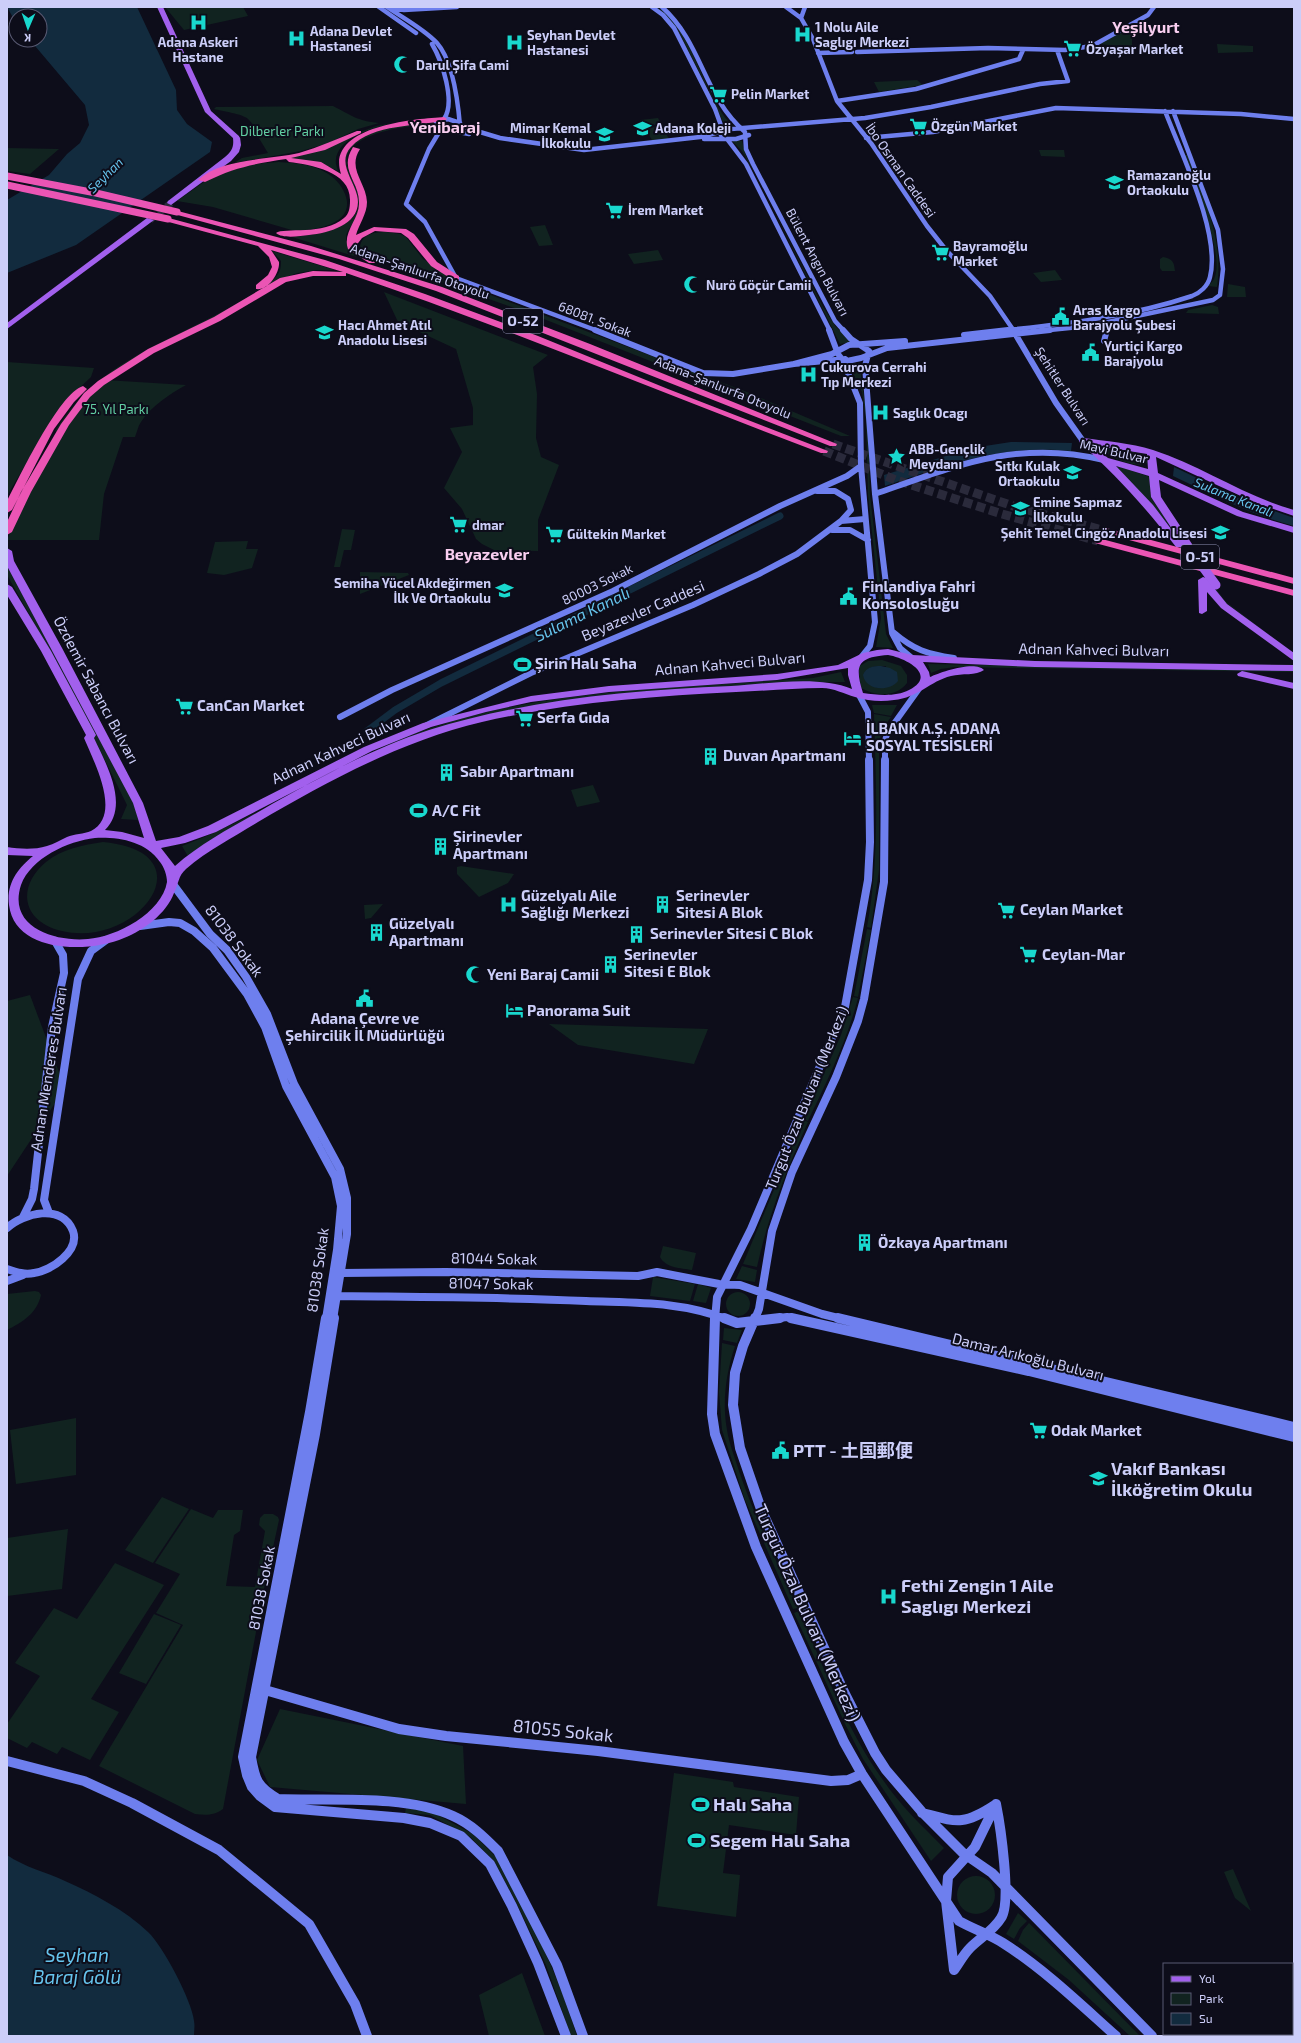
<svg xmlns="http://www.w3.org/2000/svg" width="1301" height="2043" viewBox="0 0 1301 2043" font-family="'Exo 2','Noto Sans SC',sans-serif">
  <rect width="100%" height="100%" fill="#0d0d1a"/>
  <!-- green -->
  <path fill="#112320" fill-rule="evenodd" d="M 165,7 L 243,7 L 248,16 L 184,30 Z
    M 656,7 C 690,21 704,100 733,126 L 725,127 L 713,99 L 677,28 Z
    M 1127,27 L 1132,27 L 1132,47 L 1098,44 Z
    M 1217,44 L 1253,46 L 1253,52 L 1218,53 Z
    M 917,80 L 923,85 L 879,92 L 874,82 Z
    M 333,106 C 351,115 357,121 379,123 L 358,129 L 329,143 L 301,151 L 234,163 L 242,158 L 268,153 L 257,135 L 258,130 C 253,127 252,122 248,119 C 243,114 222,111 214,109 L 216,107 Z
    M 423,118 C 399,122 341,129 336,159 C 335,163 337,167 338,171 L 320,163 L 284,158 L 304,154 L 376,126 Z
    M 658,118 L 669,139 L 652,140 L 640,120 Z
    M 435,121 L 434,125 C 414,124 343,132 347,163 C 348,177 360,189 361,204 C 361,227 330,231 357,257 L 292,237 C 309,236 359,230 358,204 C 357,197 352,188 350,181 C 348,174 343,165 345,157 C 353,128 411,124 435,121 Z
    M 732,141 L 742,141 L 746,156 L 823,307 L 836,327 L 852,342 L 840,344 L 758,179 L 742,151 Z
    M 7,148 L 59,149 L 30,174 L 7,171 Z
    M 1039,150 L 1064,150 L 1065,157 L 1041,156 Z
    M 1184,155 L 1188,155 C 1204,197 1224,240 1217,287 L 1208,286 C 1210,284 1213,281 1214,279 C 1226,255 1193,180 1184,155 Z
    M 279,162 C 295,163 311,164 325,172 C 334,177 341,184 345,194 C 357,224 315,230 295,231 L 213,207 L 177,201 L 211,177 L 252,164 Z
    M 545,225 L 553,245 L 539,246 L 530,227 Z
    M 387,232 L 400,234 L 406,237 L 423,259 L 467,286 L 747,392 L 850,436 L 841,436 L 531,314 L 370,257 L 364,253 L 360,246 C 363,233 376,232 387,232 Z
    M 658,250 L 663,260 L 634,264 L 628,254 Z
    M 272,251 L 335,270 L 317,270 L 297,273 L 277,281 L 237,306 L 175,336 L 81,398 L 68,414 L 57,432 L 55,431 C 73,403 93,383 121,365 C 161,339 206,323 246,298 C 255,292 267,287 274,279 C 280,273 281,269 281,261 Z
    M 1163,257 C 1173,259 1174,262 1175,271 L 1162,271 L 1160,268 L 1160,259 Z
    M 1055,270 L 1062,280 L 1041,282 L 1033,273 Z
    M 1228,284 L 1245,287 L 1246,297 L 1227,297 Z
    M 384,292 L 548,355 L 533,367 L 537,394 L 536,438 L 541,457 L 559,465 L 538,520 L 538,551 L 494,550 L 482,544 L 476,539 L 462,509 L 444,488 L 462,452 L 450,428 L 473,425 L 473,408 L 456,349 L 398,322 Z
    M 1212,305 L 1218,307 L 1219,314 L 1186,313 L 1188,310 Z
    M 7,362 L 94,368 L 91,377 L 73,394 L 51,421 L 7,496 Z
    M 848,363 L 861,363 L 861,378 L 868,421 L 870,495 L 879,572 L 886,634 L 893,648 L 876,647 L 881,618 L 868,495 L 866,421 L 862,392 Z
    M 105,380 L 186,385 C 170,394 151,406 141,422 C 138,426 137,432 135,437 L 123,437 L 104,494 L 99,540 L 7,540 L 26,492 L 75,410 Z
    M 1107,447 L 1143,454 L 1146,457 L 1147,463 C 1138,469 1110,458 1103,450 Z
    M 1118,466 L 1150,477 L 1151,498 L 1225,601 L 1294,654 L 1224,601 L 1167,523 L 1117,467 Z
    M 342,529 L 355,530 L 351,550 L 344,550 L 340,567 L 334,567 Z
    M 248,541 L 246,549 L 258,549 L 252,568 L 224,575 L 207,573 L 215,542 Z
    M 7,566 L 135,805 L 138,820 L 121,819 L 127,805 L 57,663 L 7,575 Z
    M 360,572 L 408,573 L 409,575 L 360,594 Z
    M 523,656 L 534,666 L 520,672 L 510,662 Z
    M 882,660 L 901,666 L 907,675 L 907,683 C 896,698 875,696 861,688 L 858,667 L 868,661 ZM 881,666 L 886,666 L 880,688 C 869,686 865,683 864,673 C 868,667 874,666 881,666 Z
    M 928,664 L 1294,670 L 1294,672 L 955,667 L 941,669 L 931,673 Z
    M 841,672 L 845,682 L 813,682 L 610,695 L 504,711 L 388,748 L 189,858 L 182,846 C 268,814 343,758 431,728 C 554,687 685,688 813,678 Z
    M 872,705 L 897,705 L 891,716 L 874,713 Z
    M 874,714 L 891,717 L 884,727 L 879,742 L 879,870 L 871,928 L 867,927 C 880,857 876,785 874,714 Z
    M 593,785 L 600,802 L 577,807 L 571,790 Z
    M 103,842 C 210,852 138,949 62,931 C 22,922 16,887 46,862 C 62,849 83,845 103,842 Z
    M 461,866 L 514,874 L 508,883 L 479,897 L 457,874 L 457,867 Z
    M 383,904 L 371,918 L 365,919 L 364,905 Z
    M 867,929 L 871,930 L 858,997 L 854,996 Z
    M 30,995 L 65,1088 L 7,1176 L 7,1001 Z
    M 853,997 L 858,998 C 847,1041 827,1081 808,1121 L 804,1119 L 841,1035 Z
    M 549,1024 L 708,1029 L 694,1064 L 578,1045 Z
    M 803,1120 L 808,1122 C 787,1169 768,1216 757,1267 L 743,1264 Z
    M 663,1246 L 696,1253 L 692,1270 C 680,1268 666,1268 660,1257 Z
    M 742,1266 L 757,1270 L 755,1282 L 736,1279 Z
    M 653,1277 L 695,1284 L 690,1301 L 650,1296 Z
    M 698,1284 L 711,1288 L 706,1303 L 693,1301 Z
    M 35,1291 L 39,1292 L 41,1295 C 37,1313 23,1322 7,1330 L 7,1294 Z
    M726 1304a12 12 0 1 1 24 0a12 12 0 1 1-24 0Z
    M 724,1328 L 742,1330 L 737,1343 L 723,1340 Z
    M 722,1343 L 735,1346 C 726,1373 722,1402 727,1430 C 729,1443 734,1455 738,1468 C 754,1516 777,1562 798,1608 L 793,1609 L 745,1500 L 722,1430 L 719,1392 Z
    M 76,1418 L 76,1475 L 16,1484 L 10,1430 Z
    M 162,1497 L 189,1509 L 153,1563 L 125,1550 Z
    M 191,1509 L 213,1518 L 218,1510 L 243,1510 L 240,1531 L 234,1535 L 226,1586 L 255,1587 L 265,1531 L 259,1525 L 260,1518 L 264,1514 L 273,1514 L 278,1517 L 279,1520 L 264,1589 L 223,1809 C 214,1816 205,1815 195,1814 L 99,1766 L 183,1625 L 156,1613 L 180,1574 L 155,1563 Z
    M 68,1529 L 62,1589 L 7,1596 L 7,1538 Z
    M 115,1563 L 164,1585 L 91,1699 L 119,1712 L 90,1760 L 62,1747 L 57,1754 L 32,1742 L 27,1748 L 7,1738 L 7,1724 L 40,1676 L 15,1663 L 54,1608 L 77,1619 Z
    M 799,1611 C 824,1667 846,1729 883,1780 C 900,1805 922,1826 944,1848 L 931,1861 L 863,1759 L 846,1726 L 794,1613 Z
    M 154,1614 L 181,1625 L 146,1684 L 119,1673 Z
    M 280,1709 L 463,1746 L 466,1804 L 270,1787 L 257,1760 Z
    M 674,1773 L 733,1782 L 734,1787 L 799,1797 L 796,1835 L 729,1825 L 723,1873 L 740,1875 L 736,1917 L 657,1906 Z
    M 406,1808 L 432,1812 L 473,1834 L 497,1858 L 519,1899 L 550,1963 L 563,1995 L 577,2036 L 571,2036 L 546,1965 L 515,1900 L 494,1861 L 470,1837 L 430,1815 L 405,1813 Z
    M 1233,1869 L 1251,1911 L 1235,1898 L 1224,1872 Z
    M957 1895a19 19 0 1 1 38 0a19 19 0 1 1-38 0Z
    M 1018,1913 L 1027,1921 L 1020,1928 L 1014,1939 L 1006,1934 Z
    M 1029,1923 L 1140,2036 L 1130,2036 L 1069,1980 L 1018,1941 L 1023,1930 Z
    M 522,1973 L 545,2036 L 489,2036 L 479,1995 Z"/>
  <!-- water -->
  <path fill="#122b3e" d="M 7,7 L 137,7 L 176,90 L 177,110 L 187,124 L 212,142 L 210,152 L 76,245 L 7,273 L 7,200 L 49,175 L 67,154 L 80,143 L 89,125 L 85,105 L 30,40 L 40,40 L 40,16 L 16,16 L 16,23 Z
    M 1011,442 L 1072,443 L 1071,451 C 999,445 952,463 885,486 L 884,475 L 972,448 Z
    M 1174,467 L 1243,500 L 1294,518 L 1294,526 C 1251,515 1213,495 1173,476 Z
    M 881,666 L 890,668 L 897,672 L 898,681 C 889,692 866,691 863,675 C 866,667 873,666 881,666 Z
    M 7,1855 C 24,1867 46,1872 65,1881 C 94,1894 125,1910 148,1932 C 163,1946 192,2001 194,2021 C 195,2026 194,2031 194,2036 L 7,2036 Z"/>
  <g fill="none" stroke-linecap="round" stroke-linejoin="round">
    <!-- canal -->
    <path stroke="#122b3e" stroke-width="7" d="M 367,731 L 395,710 L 441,683 L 780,516"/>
    <!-- primary-tunnel -->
    <path stroke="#2a2a3b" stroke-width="7" stroke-dasharray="7 3.5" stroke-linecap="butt" d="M 150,220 L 171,203"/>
    <!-- highway-tunnel -->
    <path stroke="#2a2a3b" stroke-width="9" stroke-dasharray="9 4.5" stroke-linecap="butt" d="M 833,444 L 1013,506 L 1106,531
      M 824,451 L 896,480 L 1002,514 L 1098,541"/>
    <!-- secondary-far3 -->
    <path stroke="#6e7fee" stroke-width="4.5" d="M 379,7 L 416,33
      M 387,7 C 403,18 424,29 437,43 C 453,61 458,102 460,126
      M 652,7 L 663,15 L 674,28 L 715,109 L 723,131 L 721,135 L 727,139 L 746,164 L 830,331
      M 662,7 C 703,44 703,96 745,132 L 746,149 L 753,164 L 835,321 L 844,331
      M 786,7 L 801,18
      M 805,7 L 801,18 L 813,39 L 837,101 L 871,143 L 927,226 L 946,250 L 990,296 L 1014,331
      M 390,8 L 404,10 L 457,7
      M 432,44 C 442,61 456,102 444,119
      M 857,52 L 988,48 L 1065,50 L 1092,46 L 1148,15 L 1154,7
      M 818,53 L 852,52
      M 837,101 L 916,89 L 1019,59 L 1023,50
      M 460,126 L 500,138 L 584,150 L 700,137 L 731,129 L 865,118 L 931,107 L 1040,84 L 1068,81 L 1057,50
      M 441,129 L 429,149 L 406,204 L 425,222 L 456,278 L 598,331
      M 446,129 L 437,127 L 436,123 L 448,119 L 460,123
      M 448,130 L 469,134
      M 866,138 L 933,132 L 1056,108 L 1241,114 L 1294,119
      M 704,139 L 736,139 L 749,135
      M 999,331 C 1063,324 1130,317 1192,296 C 1200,293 1208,286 1210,277 C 1221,234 1181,153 1165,111
      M 1040,331 L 1089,326 L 1213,300 L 1220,295 L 1223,269 L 1218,230 L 1173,111
      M 1107,331 L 1114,322"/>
    <!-- secondary-far2 -->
    <path stroke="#6e7fee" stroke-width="6" d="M 595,330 L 703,373 L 733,374 L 794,364
      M 829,330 L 838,354 L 842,359 L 847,361 L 861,358 L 887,348 L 1050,330
      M 843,330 L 851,339 L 869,351 L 865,366 L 875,494 L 892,633 L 900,648 L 912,658
      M 1013,330 L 1056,403 L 1083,441
      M 964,335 L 1008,330
      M 1104,341 L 1107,330
      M 845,359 L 794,364 L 832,354 L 849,345 L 905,341
      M 845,359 L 844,363 L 860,403 L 861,466 L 875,622 L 870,646 L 858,661
      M 817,491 L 835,491 L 848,499 L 851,510 L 841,521
      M 875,494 C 955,466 1017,439 1104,460
      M 832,530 L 850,530 L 868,540
      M 893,632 C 914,650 927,654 954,658
      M 859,695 L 868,712 L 869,761
      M 340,717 L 392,690 L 613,591 L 780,506 L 847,476 L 861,466
      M 427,725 L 531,673 L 693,605 L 759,574 L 797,554 L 841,521 L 865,519
      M 885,761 L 885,740 L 888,732 L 921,686"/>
    <!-- secondary-far1 -->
    <path stroke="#6e7fee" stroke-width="8" d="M 172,883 L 210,934 L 227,950 L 246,977 L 267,1014 L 294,1084 L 340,1169 L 347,1198 L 347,1234 L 333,1319
      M 140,926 L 169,922 L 180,923 L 194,931 L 213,948 L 247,994 L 265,1027 L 286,1086 L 335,1177 L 341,1206 L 337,1250 L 326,1319
      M 49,1213 L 44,1200 L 78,979 L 91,951 L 106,940
      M 23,1217 L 32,1199 L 34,1189 L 52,1027 L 64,973 L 63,955 L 55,941
      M 7,1228 C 23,1213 62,1203 73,1231 C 80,1251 51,1271 34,1273 C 24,1275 16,1272 7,1269
      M 341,1273 L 446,1272 L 638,1276 L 657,1272 L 719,1284 L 740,1285 L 822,1314 L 842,1319
      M 7,1281 L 23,1275
      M 337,1296 C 420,1297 503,1297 586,1301 C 634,1303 680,1301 726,1319
      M 715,1319 L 717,1297 L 751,1229 L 845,1007 L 868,880 L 870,842 L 869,760
      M 755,1319 L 759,1309 L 772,1231 L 792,1172 L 836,1077 L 858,1021 L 864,999 L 884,882 L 885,760
      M 771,1319 L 787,1317 L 795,1319"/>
    <!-- secondary -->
    <path stroke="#6e7fee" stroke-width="10" d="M 326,1318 L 310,1412 L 243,1757 L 247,1775 L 252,1787 L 260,1796 L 275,1807 L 404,1818 L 430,1823 L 461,1836 L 490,1864 L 512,1906 L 538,1963 L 566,2036
      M 334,1318 L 315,1434 L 251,1757 C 255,1780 257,1787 278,1799 C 330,1801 405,1794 453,1816 C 471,1824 484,1837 498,1851 L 557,1965 L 583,2036
      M 715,1318 L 712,1414 L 715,1434 L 756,1547 L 844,1742 L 862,1774 L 959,1921 C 973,1929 989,1934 1003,1943 C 1044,1969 1080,2004 1116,2036
      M 724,1318 L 737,1323 L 780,1318
      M 755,1318 L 743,1346 L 735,1373 L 733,1405 L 740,1448 L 761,1509 L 844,1692 L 875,1753 L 886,1770 L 922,1812 L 963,1853 L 992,1873 L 1152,2036
      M 791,1318 L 1029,1371 L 1294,1437
      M 838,1318 L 1294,1427
      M 265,1690 L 399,1729 L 446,1736 L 598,1751 L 831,1781 L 848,1780 L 862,1774
      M 7,1761 L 84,1781 L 132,1803 L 219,1850 L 309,1924 L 355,2004 L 367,2036
      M 922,1813 C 957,1822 963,1826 995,1805
      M 954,1970 C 959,1963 964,1954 970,1948 C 980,1938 994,1930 1001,1918 C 1012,1903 1000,1824 996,1804
      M 954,1970 L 946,1901 L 948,1877 L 975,1847 L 996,1804"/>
    <!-- primary -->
    <path fill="#a260ed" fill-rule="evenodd" d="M 157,7 L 163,7 L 211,111 L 240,137 L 241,145 L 239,152 L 231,161 L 171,205 L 167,203 L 168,201 L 225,157 C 232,151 234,147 233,138 L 205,112 Z
      M 147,218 L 154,220 L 7,329 L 7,323 Z
      M 1083,438 C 1106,441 1130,443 1153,450 C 1202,466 1244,496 1294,510 L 1294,516 L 1256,503 L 1156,457 L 1158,473 L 1243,512 L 1294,527 L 1294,533 L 1237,516 L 1159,480 L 1161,497 L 1192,544 L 1187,547 L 1176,547 C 1147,509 1116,475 1080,443 L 1079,441 ZM 1092,445 L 1147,454 L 1148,469 L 1108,458 ZM 1116,466 L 1149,476 L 1151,497 L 1178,538 L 1153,505 Z
      M 7,548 L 12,551 L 14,561 L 62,648 L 143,803 L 156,841 L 179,837 L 208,826 L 364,747 L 423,723 L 531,696 L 609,686 L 777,674 L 838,665 L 863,653 L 877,650 L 888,649 L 912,655 L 1035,661 L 1294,665 L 1294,671 L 1035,667 L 923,662 L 929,672 L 930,677 C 940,672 976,660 984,670 C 976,676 962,673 951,676 C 930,681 918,698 894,700 C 881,702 868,701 855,697 C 844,694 834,688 822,688 C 794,688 765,691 736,692 C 651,696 565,703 482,722 C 402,741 328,781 258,822 C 234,837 208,850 186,869 C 178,876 179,883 174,893 C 166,914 144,930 124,938 C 90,953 15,954 9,905 C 6,884 18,868 33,856 L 7,855 L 7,847 C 20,849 34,850 47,846 C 54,844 60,840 67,837 C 74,834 84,834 91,831 C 123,815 93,760 84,738 L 86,735 L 41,651 L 7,595 L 7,584 L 12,587 L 51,651 L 96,735 L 94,738 C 106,764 130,805 105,830 L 122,832 L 144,838 L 133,803 L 7,566 ZM 888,655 C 906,658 938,675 909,690 C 896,697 877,695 863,693 C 854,665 858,657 888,655 ZM 848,668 L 848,675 L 852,689 C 819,675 767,684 731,686 C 629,690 526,700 429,730 C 376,747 320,777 272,804 C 240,823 203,841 175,866 L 161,848 L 185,843 L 216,832 L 372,751 L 431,727 L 486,712 L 531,702 L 609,692 L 777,680 ZM 95,838 C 119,837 145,841 160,862 C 164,867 167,875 167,882 C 162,913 116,937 88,939 C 56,942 7,928 21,885 C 31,858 68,841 95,838 Z
      M 1203,577 L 1206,578 L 1227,604 L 1294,653 L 1294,661 L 1221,608 L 1207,592 L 1207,611 L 1202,614 L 1199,613 L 1198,580 Z
      M 1242,671 L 1294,683 L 1294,689 L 1238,676 L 1237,674 Z"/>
    <!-- highway -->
    <path fill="#eb55b4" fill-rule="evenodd" d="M 444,117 L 447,119 L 446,120 C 418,127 373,123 351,147 C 337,162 353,179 357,195 C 364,223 331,233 309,235 C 300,236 283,239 276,233 C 284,227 324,236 344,218 C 349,214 350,208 350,201 C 351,171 311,165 289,162 L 286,159 C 254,164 235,167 205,182 L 198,180 C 221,158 270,160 299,153 C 319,147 337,139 357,131 L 361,131 L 361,133 L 325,150 L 291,158 L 321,162 L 341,174 C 325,126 414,119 444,117 Z
      M 353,147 L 360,149 C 347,169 366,182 367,202 C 367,214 359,224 356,235 L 374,227 L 406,229 L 414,234 L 437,262 L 459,276 L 459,280 L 453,280 L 431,266 L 408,238 L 401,233 L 375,231 L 362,238 L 355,247 L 375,259 L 375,263 L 369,263 L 348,249 C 342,233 359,219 359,204 C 360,181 338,171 353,147 Z
      M 174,210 L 311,246 L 442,287 L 590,344 L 837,444 L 836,446 L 830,446 L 436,291 L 339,259 L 174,214 Z
      M 165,217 L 325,260 L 425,294 L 538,336 L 668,389 L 828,451 L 827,453 L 821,453 C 662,393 506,327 346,273 L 346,276 L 313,276 L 286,282 L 220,321 L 154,353 L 104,385 L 90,397 L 69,425 L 31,492 L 12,532 L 7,535 L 7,522 L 21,492 L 61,424 L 84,393 L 98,381 L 148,349 L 214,317 L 280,278 L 313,271 L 343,272 L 271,250 L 279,262 C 280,272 269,291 256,289 L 256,285 L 268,275 L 272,267 L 269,257 L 258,246 L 165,221 Z
      M 83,386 L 87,389 L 74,402 L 54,429 L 12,510 L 7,513 L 7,501 C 19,478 59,393 83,386 Z
      M 1106,528 L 1294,578 L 1294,584 L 1103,533 L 1103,529 Z
      M 1098,538 L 1294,590 L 1294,596 L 1095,543 L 1093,541 Z"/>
    <!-- primary-bridge -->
    <path stroke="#a260ed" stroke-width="9" d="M 1188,547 L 1216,585"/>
    <!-- highway-bridge -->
    <path stroke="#eb55b4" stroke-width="7" d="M 7,176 L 96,193 L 177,212
      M 7,185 L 168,219"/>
  </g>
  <!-- icons -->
  <defs>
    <symbol id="hospital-bare" viewBox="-9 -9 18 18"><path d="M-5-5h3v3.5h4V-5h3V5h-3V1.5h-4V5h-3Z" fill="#19d8ce" stroke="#0d0d1a" stroke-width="2.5" paint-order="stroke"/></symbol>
    <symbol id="supermarket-bare" viewBox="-9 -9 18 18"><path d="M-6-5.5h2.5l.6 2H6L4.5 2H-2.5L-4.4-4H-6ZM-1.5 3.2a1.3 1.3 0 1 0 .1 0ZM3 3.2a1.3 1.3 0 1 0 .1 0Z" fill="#19d8ce" stroke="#0d0d1a" stroke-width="2.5" paint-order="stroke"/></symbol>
    <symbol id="mosque-bare" viewBox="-9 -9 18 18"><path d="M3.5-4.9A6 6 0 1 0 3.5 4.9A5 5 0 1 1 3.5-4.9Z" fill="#19d8ce" stroke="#0d0d1a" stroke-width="2.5" paint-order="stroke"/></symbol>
    <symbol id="school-bare" viewBox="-9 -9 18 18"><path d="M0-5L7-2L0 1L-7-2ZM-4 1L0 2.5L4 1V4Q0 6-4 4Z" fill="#19d8ce" stroke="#0d0d1a" stroke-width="2.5" paint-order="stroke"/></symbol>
    <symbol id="civic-bare" viewBox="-9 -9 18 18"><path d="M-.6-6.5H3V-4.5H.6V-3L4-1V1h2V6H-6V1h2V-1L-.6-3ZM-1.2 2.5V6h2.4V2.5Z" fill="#19d8ce" stroke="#0d0d1a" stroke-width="2.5" paint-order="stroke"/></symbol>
    <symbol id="sight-bare" viewBox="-9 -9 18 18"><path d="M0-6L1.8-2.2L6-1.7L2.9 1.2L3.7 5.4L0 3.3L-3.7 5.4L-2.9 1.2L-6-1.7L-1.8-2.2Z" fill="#19d8ce" stroke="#0d0d1a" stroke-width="2.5" paint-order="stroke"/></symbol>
    <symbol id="stadium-bare" viewBox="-9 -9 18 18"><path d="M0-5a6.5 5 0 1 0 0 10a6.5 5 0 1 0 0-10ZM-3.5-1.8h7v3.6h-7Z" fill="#19d8ce" stroke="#0d0d1a" stroke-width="2.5" paint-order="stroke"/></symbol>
    <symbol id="hotel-bare" viewBox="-9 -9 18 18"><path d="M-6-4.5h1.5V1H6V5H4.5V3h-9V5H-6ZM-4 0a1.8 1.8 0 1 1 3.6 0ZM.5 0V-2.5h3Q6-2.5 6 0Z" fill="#19d8ce" stroke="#0d0d1a" stroke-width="2.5" paint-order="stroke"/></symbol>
    <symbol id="building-bare" viewBox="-9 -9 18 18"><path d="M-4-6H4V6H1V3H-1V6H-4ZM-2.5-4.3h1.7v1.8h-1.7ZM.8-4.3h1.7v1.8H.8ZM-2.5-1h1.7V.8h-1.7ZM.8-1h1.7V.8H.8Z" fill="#19d8ce" stroke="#0d0d1a" stroke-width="2.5" paint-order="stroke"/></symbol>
  </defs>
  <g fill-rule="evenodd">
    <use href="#hospital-bare" x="186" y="10" width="25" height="25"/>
    <use href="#hospital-bare" x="790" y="22" width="25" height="25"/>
    <use href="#hospital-bare" x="284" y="26" width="25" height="25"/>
    <use href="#hospital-bare" x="502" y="30" width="25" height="25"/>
    <use href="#supermarket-bare" x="1060" y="36" width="25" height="25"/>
    <use href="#mosque-bare" x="390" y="52" width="25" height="25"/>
    <use href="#supermarket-bare" x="706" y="82" width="25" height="25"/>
    <use href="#supermarket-bare" x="906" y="114" width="25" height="25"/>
    <use href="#school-bare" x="630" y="116" width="25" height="25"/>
    <use href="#school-bare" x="592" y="122" width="25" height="25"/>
    <use href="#school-bare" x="1102" y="170" width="25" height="25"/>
    <use href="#supermarket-bare" x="602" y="198" width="25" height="25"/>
    <use href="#supermarket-bare" x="928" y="240" width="25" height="25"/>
    <use href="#mosque-bare" x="680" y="272" width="25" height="25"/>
    <use href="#civic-bare" x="1048" y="304" width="25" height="25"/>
    <use href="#school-bare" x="312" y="320" width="25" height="25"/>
    <use href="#civic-bare" x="1078" y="340" width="25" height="25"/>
    <use href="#hospital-bare" x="796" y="362" width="25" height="25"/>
    <use href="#hospital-bare" x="868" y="400" width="25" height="25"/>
    <use href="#sight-bare" x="884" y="444" width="25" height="25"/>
    <use href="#school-bare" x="1060" y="460" width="25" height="25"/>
    <use href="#school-bare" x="1008" y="496" width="25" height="25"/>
    <use href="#supermarket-bare" x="446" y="512" width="25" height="25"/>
    <use href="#school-bare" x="1208" y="520" width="25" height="25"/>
    <use href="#supermarket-bare" x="542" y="522" width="25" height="25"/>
    <use href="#school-bare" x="492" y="578" width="25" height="25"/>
    <use href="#civic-bare" x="836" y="584" width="25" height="25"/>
    <use href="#stadium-bare" x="510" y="652" width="25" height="25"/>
    <use href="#supermarket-bare" x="172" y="694" width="25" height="25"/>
    <use href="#supermarket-bare" x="512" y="706" width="25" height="25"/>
    <use href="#hotel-bare" x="840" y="726" width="25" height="25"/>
    <use href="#building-bare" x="698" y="744" width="25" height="25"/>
    <use href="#building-bare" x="434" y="760" width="25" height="25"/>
    <use href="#stadium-bare" x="406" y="798" width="25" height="25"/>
    <use href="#building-bare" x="428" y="834" width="25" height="25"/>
    <use href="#hospital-bare" x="496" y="892" width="25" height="25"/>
    <use href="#building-bare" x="650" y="892" width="25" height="25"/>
    <use href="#supermarket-bare" x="994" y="898" width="25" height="25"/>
    <use href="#building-bare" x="364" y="920" width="25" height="25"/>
    <use href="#building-bare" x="624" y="922" width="25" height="25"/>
    <use href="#supermarket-bare" x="1016" y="942" width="25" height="25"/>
    <use href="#building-bare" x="598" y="952" width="25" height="25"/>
    <use href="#mosque-bare" x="462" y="962" width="25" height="25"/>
    <use href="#civic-bare" x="352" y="986" width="25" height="25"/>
    <use href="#hotel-bare" x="502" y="998" width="25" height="25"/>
    <use href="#building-bare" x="852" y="1230" width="25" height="25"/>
    <use href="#supermarket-bare" x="1026" y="1418" width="25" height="25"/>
    <use href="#civic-bare" x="768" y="1438" width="25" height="25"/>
    <use href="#school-bare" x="1086" y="1466" width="25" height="25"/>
    <use href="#hospital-bare" x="876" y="1584" width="25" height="25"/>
    <use href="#stadium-bare" x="688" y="1792" width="25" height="25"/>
    <use href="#stadium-bare" x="684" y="1828" width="25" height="25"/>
  </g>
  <g text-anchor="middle" stroke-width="4" stroke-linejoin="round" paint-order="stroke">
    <!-- far-poi labels -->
    <g font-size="13" font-weight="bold" fill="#cccef9" stroke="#0d0d1a" text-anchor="start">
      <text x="815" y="32">1 Nolu Aile<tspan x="815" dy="15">Saglıgı Merkezi</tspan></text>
      <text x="310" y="36">Adana Devlet<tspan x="310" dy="15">Hastanesi</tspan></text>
      <text x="527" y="40">Seyhan Devlet<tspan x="527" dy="15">Hastanesi</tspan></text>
      <text x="198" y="47" text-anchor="middle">Adana Askeri<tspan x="198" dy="15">Hastane</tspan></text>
      <text x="1086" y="54">Özyaşar Market</text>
      <text x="416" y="70">Darul Şifa Cami</text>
      <text x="731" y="99">Pelin Market</text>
      <text x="931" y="131">Özgün Market</text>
      <text x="591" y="133" text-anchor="end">Mimar Kemal<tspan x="591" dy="15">İlkokulu</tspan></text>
      <text x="655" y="133">Adana Koleji</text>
      <text x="1127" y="180">Ramazanoğlu<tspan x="1127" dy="15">Ortaokulu</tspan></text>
      <text x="628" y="215">İrem Market</text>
      <text x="953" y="251">Bayramoğlu<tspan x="953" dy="15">Market</tspan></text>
      <text x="706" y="290">Nurö Göçür Camii</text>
      <text x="1073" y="315">Aras Kargo<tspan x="1073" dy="15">Barajyolu Şubesi</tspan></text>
      <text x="338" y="330">Hacı Ahmet Atıl<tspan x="338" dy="15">Anadolu Lisesi</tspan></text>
      <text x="1104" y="351">Yurtiçi Kargo<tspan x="1104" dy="15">Barajyolu</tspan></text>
      <text x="821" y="372">Cukurova Cerrahi<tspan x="821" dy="15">Tıp Merkezi</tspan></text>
      <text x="893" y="418">Saglık Ocagı</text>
      <text x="909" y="454">ABB-Gençlik<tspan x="909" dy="15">Meydanı</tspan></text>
      <text x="1060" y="471" text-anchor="end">Sıtkı Kulak<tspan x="1060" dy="15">Ortaokulu</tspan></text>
      <text x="1033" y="507">Emine Sapmaz<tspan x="1033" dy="15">İlkokulu</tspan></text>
      <text x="472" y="530">dmar</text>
      <text x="1207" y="538" text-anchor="end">Şehit Temel Cingöz Anadolu Lisesi</text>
      <text x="567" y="539">Gültekin Market</text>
      <text x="491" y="588" text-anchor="end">Semiha Yücel Akdeğirmen<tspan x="491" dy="15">İlk Ve Ortaokulu</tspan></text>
    </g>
    <!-- far-park labels -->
    <g font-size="13" fill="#62cfa3" stroke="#0d0d1a">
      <text x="282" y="136">Dilberler Parkı</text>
      <text x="116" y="414">75. Yıl Parkı</text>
    </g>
    <!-- far-street labels -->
    <g font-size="13" fill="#cccef9" stroke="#0d0d1a">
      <text transform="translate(901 170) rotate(55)" y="5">İbo Osman Caddesi</text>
      <text transform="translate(818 262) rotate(62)" y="5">Bülent Angın Bulvarı</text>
      <text transform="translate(420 271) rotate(19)" y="5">Adana-Şanlıurfa Otoyolu</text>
      <text transform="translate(595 319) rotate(21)" y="5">68081. Sokak</text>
      <text transform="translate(1063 386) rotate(57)" y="5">Şehitler Bulvarı</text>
      <text transform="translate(723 387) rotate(22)" y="5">Adana-Şanlıurfa Otoyolu</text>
      <text transform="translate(1114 451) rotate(13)" y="5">Mavi Bulvar</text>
      <text transform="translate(597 584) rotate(-26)" y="5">80003 Sokak</text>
    </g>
    <!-- far-water labels -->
    <g font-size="13" font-style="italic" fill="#66c4ed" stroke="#0d0d1a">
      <text transform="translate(105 175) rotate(-45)" y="5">Seyhan</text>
      <text transform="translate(1234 497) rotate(22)" y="5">Sulama Kanalı</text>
    </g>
    <!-- shield labels -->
    <g fill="#0d0d1a" stroke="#9394b6" stroke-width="1">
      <rect x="503" y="309" width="40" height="24" rx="3"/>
      <rect x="1181" y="545" width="38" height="24" rx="3"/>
    </g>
    <g font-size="14" font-weight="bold" fill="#cccef9">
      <text x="523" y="326">O-52</text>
      <text x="1200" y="562">O-51</text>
    </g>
    <!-- poi labels -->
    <g font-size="15" font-weight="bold" fill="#cccef9" stroke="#0d0d1a" text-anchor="start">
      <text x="862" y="592">Finlandiya Fahri<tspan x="862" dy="17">Konsolosluğu</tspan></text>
      <text x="535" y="669">Şirin Halı Saha</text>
      <text x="197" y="711">CanCan Market</text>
      <text x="537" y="723">Serfa Gıda</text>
      <text x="866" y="734">İLBANK A.Ş. ADANA<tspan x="866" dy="17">SOSYAL TESİSLERİ</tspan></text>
      <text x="723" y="761">Duvan Apartmanı</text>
      <text x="460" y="777">Sabır Apartmanı</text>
      <text x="432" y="816">A/C Fit</text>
      <text x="453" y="842">Şirinevler<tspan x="453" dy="17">Apartmanı</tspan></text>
      <text x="521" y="901">Güzelyalı Aile<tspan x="521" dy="17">Sağlığı Merkezi</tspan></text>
      <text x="676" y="901">Serinevler<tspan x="676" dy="17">Sitesi A Blok</tspan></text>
      <text x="1020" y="915">Ceylan Market</text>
      <text x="389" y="929">Güzelyalı<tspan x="389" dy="17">Apartmanı</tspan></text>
      <text x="650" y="939">Serinevler Sitesi C Blok</text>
      <text x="624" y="960">Serinevler<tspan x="624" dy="17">Sitesi E Blok</tspan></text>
      <text x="1042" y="960">Ceylan-Mar</text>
      <text x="487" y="980">Yeni Baraj Camii</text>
      <text x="527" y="1016">Panorama Suit</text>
      <text x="365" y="1024" text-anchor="middle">Adana Çevre ve<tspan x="365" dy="17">Şehircilik İl Müdürlüğü</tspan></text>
      <text x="878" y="1248">Özkaya Apartmanı</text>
      <text x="1051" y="1436">Odak Market</text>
    </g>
    <!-- street labels -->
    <g font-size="15" fill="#cccef9" stroke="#0d0d1a">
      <text transform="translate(643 611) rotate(-23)" y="5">Beyazevler Caddesi</text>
      <text transform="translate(1094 650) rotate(1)" y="5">Adnan Kahveci Bulvarı</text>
      <text transform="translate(730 664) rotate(-5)" y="5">Adnan Kahveci Bulvarı</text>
      <text transform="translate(96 690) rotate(62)" y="5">Özdemir Sabancı Bulvarı</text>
      <text transform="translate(341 748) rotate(-25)" y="5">Adnan Kahveci Bulvarı</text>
      <text transform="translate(234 941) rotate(53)" y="5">81038 Sokak</text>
      <text transform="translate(49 1069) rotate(-81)" y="5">Adnan Menderes Bulvarı</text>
      <text transform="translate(807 1098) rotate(-68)" y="5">Turgut Özal Bulvarı (Merkezi)</text>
      <text transform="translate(494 1259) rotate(1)" y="5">81044 Sokak</text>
      <text transform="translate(318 1270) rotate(-82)" y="5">81038 Sokak</text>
      <text transform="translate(491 1284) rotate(1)" y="5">81047 Sokak</text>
      <text transform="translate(1028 1357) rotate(14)" y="5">Damar Arıkoğlu Bulvarı</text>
      <text transform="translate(262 1588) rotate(-79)" y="5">81038 Sokak</text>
    </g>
    <!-- far-district labels -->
    <g font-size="16" font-weight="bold" fill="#f9cef0" stroke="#0d0d1a">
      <text x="1146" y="33">Yeşilyurt</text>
      <text x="445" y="133">Yenibaraj</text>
      <text x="487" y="560">Beyazevler</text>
    </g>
    <!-- water labels -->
    <g font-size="16" font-style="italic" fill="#66c4ed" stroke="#0d0d1a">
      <text transform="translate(582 614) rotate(-26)" y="6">Sulama Kanalı</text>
    </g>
    <!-- near-poi labels -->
    <g font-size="18" font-weight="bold" fill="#cccef9" stroke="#0d0d1a" text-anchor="start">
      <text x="793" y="1457">PTT - 土国郵便</text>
      <text x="1111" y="1475">Vakıf Bankası<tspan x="1111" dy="21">İlköğretim Okulu</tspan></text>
      <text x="901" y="1592">Fethi Zengin 1 Aile<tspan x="901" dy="21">Saglıgı Merkezi</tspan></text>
      <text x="713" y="1811">Halı Saha</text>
      <text x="710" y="1847">Segem Halı Saha</text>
    </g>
    <!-- near-street labels -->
    <g font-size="18" fill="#cccef9" stroke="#0d0d1a">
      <text transform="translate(807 1613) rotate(66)" y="6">Turgut Özal Bulvarı (Merkezi)</text>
      <text transform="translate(563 1731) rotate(6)" y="6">81055 Sokak</text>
    </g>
    <!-- near-water labels -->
    <g font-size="19" font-style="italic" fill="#66c4ed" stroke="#0d0d1a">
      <text x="77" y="1962">Seyhan<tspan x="77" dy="22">Baraj Gölü</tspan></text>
    </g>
  </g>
  <!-- border -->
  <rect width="1301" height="2043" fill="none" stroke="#cccef9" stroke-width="16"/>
  <!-- legend -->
  <rect x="1163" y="1963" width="130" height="72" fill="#0d0d1a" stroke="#595a73"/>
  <rect x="1171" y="1976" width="20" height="6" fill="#a260ed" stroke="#595a73"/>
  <text x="1199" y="1983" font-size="12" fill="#cccef9">Yol</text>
  <rect x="1171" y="1993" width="20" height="12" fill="#112320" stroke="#595a73"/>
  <text x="1199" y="2003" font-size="12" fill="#cccef9">Park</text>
  <rect x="1171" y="2013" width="20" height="12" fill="#122b3e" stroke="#595a73"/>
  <text x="1199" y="2023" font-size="12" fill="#cccef9">Su</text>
  <!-- north arrow -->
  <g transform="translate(28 28) rotate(182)"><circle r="19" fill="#0d0d1a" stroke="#595a73"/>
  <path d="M0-3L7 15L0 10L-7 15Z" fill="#19d8ce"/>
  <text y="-6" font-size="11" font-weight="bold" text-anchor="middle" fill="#cccef9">K</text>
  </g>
</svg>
